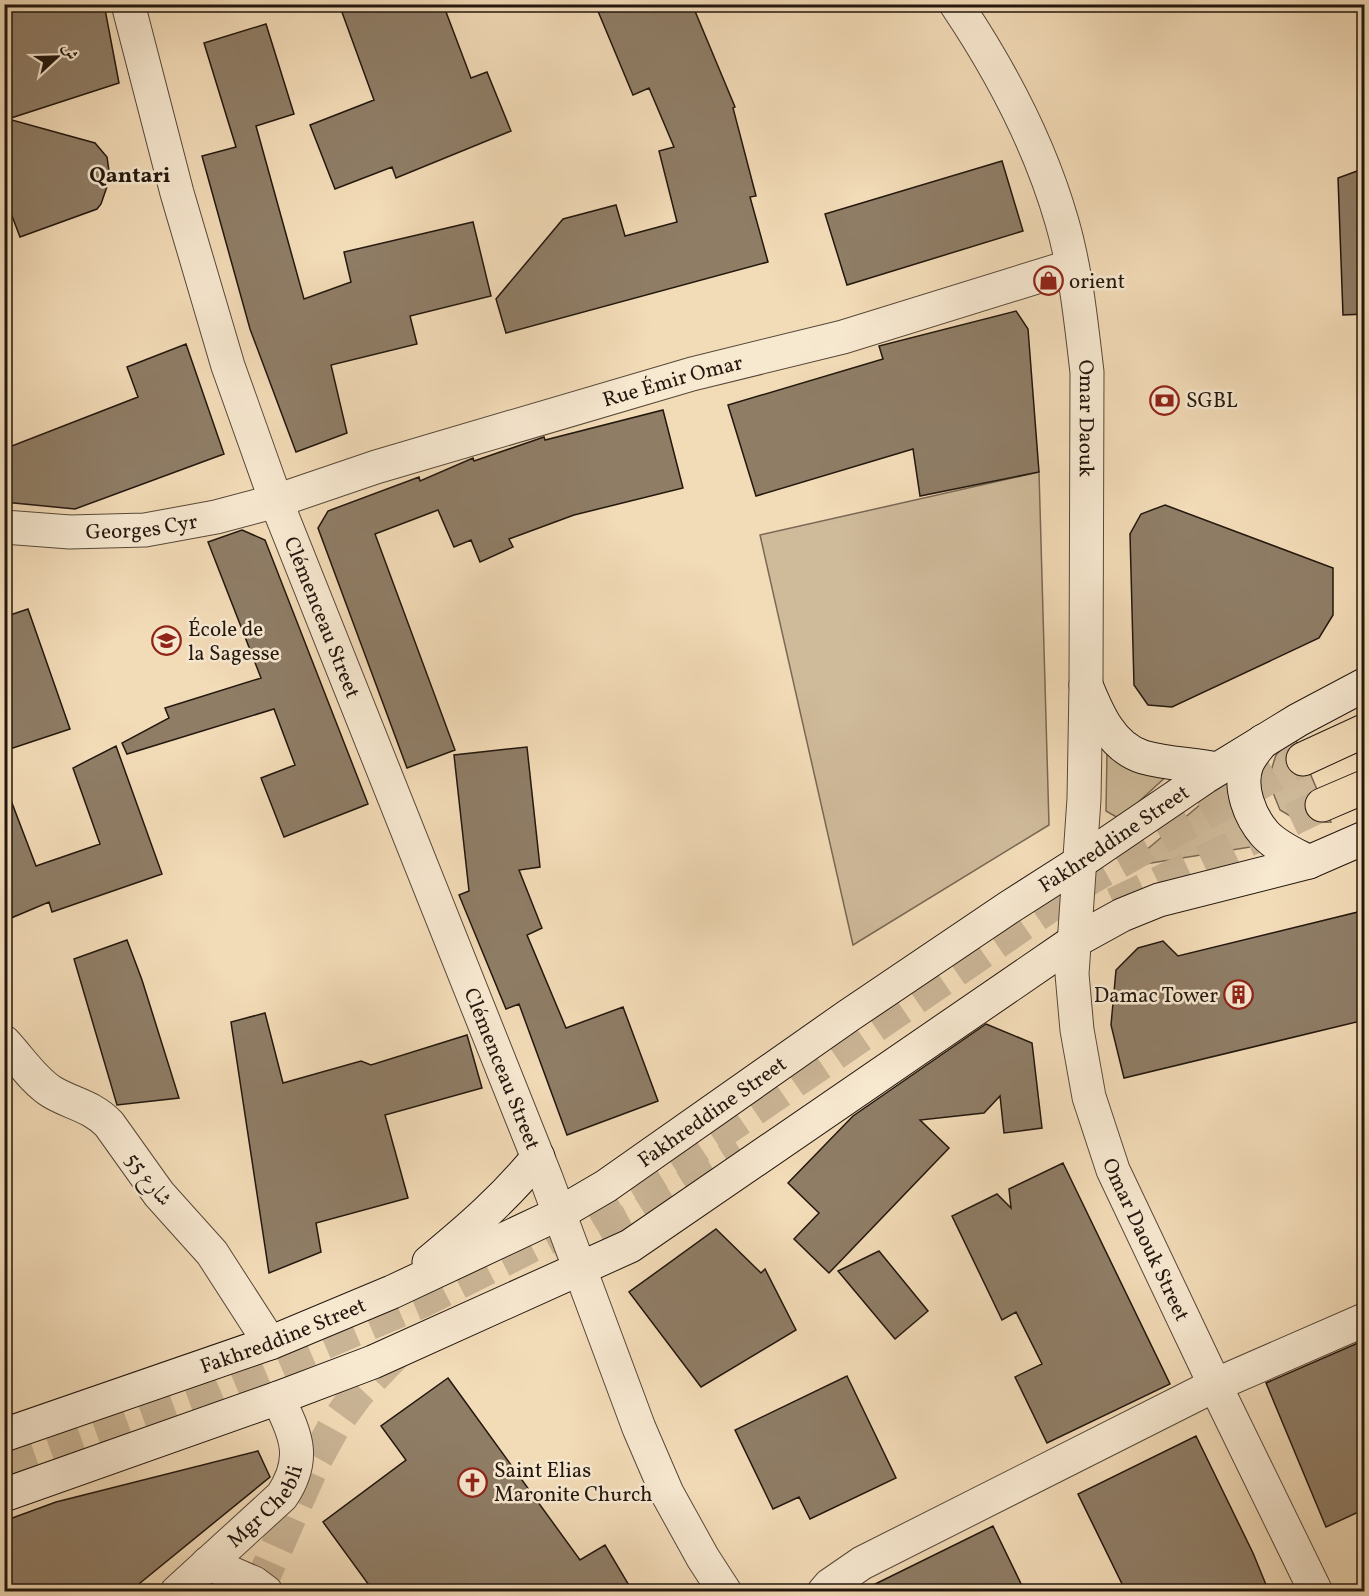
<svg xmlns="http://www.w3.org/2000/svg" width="1369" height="1596" viewBox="0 0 1369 1596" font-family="Vollkorn,Amiri,serif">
  <rect width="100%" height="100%" fill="#f2dbb7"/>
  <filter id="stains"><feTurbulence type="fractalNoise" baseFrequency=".00333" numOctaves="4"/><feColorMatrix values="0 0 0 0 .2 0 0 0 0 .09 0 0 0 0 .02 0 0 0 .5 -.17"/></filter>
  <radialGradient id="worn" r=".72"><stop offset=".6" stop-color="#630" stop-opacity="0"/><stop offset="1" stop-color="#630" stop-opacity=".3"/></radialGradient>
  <!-- green -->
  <path fill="#cfba9a" stroke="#796854" stroke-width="1.5" d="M 1039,472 L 1049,825 L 853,945 L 760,535 Z
    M 1294,736 L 1331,822 L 1302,823 L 1280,810 L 1268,780 L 1276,755 Z
    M 1107,752 L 1171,772 L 1120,819 L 1106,811 Z
    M 1232,778 L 1263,845 L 1126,867 Z"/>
  <!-- building -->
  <path fill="#8f7d66" stroke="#23170e" stroke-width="1.5" d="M 4,4 L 104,4 L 119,83 L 8,119 L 95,143 L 107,157 L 110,178 L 101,204 L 97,209 L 20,237 L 9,208 L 4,210 Z
    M 339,4 L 443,4 L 471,78 L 487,72 L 511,131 L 396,178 L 392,167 L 335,189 L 310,125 L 374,100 Z
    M 595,4 L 692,4 L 735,107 L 733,108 L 756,196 L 750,197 L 768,262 L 506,333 L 496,299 L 563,219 L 616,205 L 625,236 L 677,222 L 659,151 L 674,147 L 649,88 L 633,95 Z
    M 266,24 L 294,114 L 256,126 L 304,299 L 351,282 L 344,252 L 473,222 L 491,296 L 410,316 L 417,344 L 331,365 L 347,433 L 296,452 L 250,329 L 202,156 L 236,147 L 204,43 Z
    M 1002,161 L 1023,231 L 847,285 L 825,214 Z
    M 1365,168 L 1365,314 L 1343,315 L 1338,178 Z
    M 1016,311 L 1028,329 L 1039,472 L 920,496 L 913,449 L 756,496 L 728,405 L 883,359 L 879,346 Z
    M 186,344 L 224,454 L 75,509 L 4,502 L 4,449 L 138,397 L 127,367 Z
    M 663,410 L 683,488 L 574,515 L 509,539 L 513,547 L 480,562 L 471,540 L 454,547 L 438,510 L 375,534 L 455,750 L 407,768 L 318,528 L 328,511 L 419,477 L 420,481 L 473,458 L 474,461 L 544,437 L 545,440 Z
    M 1165,505 L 1333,568 L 1333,615 L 1319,638 L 1172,707 L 1148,705 L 1134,685 L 1130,534 L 1141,514 Z
    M 242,530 L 265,540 L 368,804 L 284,837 L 261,778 L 295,765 L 274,709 L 127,754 L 122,743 L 169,718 L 165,708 L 261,678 L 208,542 Z
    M 28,609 L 70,729 L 4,751 L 4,617 Z
    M 116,746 L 162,874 L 52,912 L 49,902 L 4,921 L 4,790 L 7,790 L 36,866 L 100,844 L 73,768 Z
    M 527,747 L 540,867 L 519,870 L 542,928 L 527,935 L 566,1028 L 623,1007 L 658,1101 L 567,1135 L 519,1004 L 506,1009 L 459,895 L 469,891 L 454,755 Z
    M 1358,912 L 1365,938 L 1365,1020 L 1124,1078 L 1111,1025 L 1116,970 L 1138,948 L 1163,941 L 1178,956 Z
    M 127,940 L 142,980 L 179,1098 L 117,1105 L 74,959 Z
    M 265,1013 L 283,1083 L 361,1061 L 371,1065 L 467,1035 L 482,1088 L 385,1115 L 408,1198 L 316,1223 L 321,1252 L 269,1273 L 231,1022 Z
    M 986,1024 L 1032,1043 L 1042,1128 L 1004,1133 L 1000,1096 L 984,1113 L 920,1120 L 949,1148 L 829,1273 L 794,1239 L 819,1213 L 788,1183 L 853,1116 Z
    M 1063,1163 L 1170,1384 L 1047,1443 L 1015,1377 L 1042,1364 L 1016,1312 L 1002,1320 L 952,1216 L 997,1194 L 1011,1208 L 1009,1189 Z
    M 716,1229 L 761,1273 L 765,1269 L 796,1330 L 701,1387 L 629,1292 Z
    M 879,1251 L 928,1311 L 895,1339 L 838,1271 Z
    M 1365,1340 L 1365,1509 L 1326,1527 L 1266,1383 Z
    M 847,1376 L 896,1478 L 810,1519 L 799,1497 L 773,1509 L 735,1430 Z
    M 448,1378 L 580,1560 L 605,1545 L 633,1592 L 374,1592 L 323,1522 L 406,1460 L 381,1426 Z
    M 1196,1436 L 1253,1553 L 1269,1592 L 1126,1592 L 1078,1494 Z
    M 258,1451 L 270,1477 L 129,1592 L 4,1592 L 4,1521 L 56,1502 Z
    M 993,1526 L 1025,1592 L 859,1592 Z"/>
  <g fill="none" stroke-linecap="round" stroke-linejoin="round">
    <!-- motorway-tunnel -->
    <path stroke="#c9b495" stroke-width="33" stroke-dasharray="33 16" stroke-linecap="butt" d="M 1114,904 L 1322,805
      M 557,1258 L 641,1214 L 741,1151
      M 4,1466 L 214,1390 L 423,1301 L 579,1222 L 666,1170 L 1092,877 L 1303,759
      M 257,1592 L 315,1461 L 336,1423 L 358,1393 L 399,1350"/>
    <defs>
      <g id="minor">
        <path id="s1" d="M 4,527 L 70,532 L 145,530 L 216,517 L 276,501 L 376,467 L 692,374 L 843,337 L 1072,266"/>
        <path d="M 4,1042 C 19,1058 34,1081 52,1092 C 72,1104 92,1106 109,1124 L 159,1194 L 212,1253 L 270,1343"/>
        <path d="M 208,1563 L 254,1583 L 266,1592"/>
        <path id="s2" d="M 177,1592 L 282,1496 C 307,1458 296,1436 278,1398"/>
        <path d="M 824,1592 L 830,1585 L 862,1563 L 1215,1385 L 1364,1320"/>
      </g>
      <g id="tertiary">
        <path id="s3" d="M 128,4 L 177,193 L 228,366 L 276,501 L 546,1178 L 639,1428 L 667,1493 L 703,1558 L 725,1592"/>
        <path id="s4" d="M 956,4 C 1001,71 1040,145 1062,222 C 1076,270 1081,322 1087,372 L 1086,685 L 1084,799 L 1072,974 L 1077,1030 L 1089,1097 L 1113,1170 L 1215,1385 L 1316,1592"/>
      </g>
      <g id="secondary">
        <path d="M 1086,685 C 1097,712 1111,747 1143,757 C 1167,764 1193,764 1217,769"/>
        <path d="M 1263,741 C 1257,748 1251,755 1247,764 C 1238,787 1250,817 1265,834 C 1277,847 1294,854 1309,862"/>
        <path d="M 429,1262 C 469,1229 506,1197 538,1157"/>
        <path id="s5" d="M 4,1435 L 270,1343 L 392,1292 L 560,1213 L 606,1186 L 848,1016 L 1008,908 L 1080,862 L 1205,777 L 1298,720 L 1364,685"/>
        <path d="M 4,1495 L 278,1398 L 373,1362 L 630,1246 L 1073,942 L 1122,915 L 1159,900 L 1309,862 L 1364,838"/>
      </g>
      <path id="motorway" d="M 1303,759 L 1364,731
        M 1322,805 L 1364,787"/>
    </defs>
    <!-- minor casing -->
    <use href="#minor" stroke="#574838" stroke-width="35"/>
    <!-- tertiary casing -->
    <use href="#tertiary" stroke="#574838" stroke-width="35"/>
    <!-- secondary casing -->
    <use href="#secondary" stroke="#23170e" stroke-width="35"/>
    <!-- motorway casing -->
    <use href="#motorway" stroke="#23170e" stroke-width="35"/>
    <!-- minor -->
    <use href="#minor" stroke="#f7e8d0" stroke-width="33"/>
    <!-- tertiary -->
    <use href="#tertiary" stroke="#f7e8d0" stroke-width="33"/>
    <!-- secondary -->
    <use href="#secondary" stroke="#f7e8d0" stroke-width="33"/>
    <!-- motorway -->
    <use href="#motorway" stroke="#f2dbb7" stroke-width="33"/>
  </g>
  <!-- icons -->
  <defs>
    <symbol id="shop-ring" viewBox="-11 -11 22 22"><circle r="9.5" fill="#f7e8d0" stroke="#8f2418" stroke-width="1.5"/><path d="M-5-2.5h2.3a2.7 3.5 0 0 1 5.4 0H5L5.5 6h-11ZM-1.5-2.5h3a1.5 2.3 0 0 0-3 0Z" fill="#8f2418"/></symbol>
    <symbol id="bank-ring" viewBox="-11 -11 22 22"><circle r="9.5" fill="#f7e8d0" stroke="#8f2418" stroke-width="1.5"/><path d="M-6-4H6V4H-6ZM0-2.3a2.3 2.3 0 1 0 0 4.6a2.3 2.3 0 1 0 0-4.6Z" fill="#8f2418"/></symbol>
    <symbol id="school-ring" viewBox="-11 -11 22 22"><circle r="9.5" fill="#f7e8d0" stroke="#8f2418" stroke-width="1.5"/><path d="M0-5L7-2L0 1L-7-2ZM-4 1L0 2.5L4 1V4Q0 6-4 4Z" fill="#8f2418"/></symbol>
    <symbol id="building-ring" viewBox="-11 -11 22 22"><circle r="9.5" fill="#f7e8d0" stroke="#8f2418" stroke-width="1.5"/><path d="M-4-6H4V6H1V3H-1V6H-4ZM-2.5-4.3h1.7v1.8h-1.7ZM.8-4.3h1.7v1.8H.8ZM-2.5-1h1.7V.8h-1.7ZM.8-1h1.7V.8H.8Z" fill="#8f2418"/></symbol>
    <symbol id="church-ring" viewBox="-11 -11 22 22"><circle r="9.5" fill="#f7e8d0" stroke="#8f2418" stroke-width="1.5"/><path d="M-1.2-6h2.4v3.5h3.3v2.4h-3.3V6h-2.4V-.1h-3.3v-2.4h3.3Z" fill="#8f2418"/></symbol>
  </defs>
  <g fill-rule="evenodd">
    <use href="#shop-ring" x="1032" y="264" width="33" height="33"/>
    <use href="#bank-ring" x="1148" y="384" width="33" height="33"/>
    <use href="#school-ring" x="150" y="624" width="33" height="33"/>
    <use href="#building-ring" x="1222" y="978" width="33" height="33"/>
    <use href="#church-ring" x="456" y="1466" width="33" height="33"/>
  </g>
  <g text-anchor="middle" stroke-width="5" stroke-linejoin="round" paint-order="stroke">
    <!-- poi labels -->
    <g font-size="21" fill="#23170e" stroke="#f7e8d0" text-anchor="start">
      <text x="1069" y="288">orient</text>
      <text x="1186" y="407">SGBL</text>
      <text x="188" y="636">École de<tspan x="188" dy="24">la Sagesse</tspan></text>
      <text x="1218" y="1002" text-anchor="end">Damac Tower</text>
      <text x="494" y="1477">Saint Elias<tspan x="494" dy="24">Maronite Church</tspan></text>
    </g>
    <!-- street labels -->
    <g font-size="21" fill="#23170e" stroke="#f7e8d0">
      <text dy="7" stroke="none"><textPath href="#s1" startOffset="690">Rue Émir Omar</textPath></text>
      <text dy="7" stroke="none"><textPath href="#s4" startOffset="442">Omar Daouk</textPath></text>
      <text dy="7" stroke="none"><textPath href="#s1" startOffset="138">Georges Cyr</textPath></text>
      <text dy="7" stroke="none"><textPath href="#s3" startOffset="644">Clémenceau Street</textPath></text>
      <text dy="7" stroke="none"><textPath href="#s5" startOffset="1268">Fakhreddine Street</textPath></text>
      <text dy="7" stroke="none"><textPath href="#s3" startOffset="1130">Clémenceau Street</textPath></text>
      <text dy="7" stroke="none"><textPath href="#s5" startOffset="782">Fakhreddine Street</textPath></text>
      <text transform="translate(149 1179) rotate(52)" y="7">شارع 55</text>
      <text dy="7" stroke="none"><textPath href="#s4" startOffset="1276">Omar Daouk Street</textPath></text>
      <text dy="7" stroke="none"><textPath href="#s5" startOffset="296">Fakhreddine Street</textPath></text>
      <text dy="7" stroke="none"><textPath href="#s2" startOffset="124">Mgr Chebli</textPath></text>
    </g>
    <!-- neighbourhood labels -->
    <g font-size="22" font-weight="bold" fill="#23170e" stroke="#f7e8d0">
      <text x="130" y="182">Qantari</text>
    </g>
  </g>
  <!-- margin -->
  <rect width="1369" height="1596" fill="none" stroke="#f2dbb7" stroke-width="24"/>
  <rect x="6" y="6" width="1357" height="1584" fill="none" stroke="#23170e" stroke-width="3"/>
  <rect x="12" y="12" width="1345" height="1572" fill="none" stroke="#23170e" stroke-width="1.5"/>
  <!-- north arrow -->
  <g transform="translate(57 57) rotate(68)" stroke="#f7e8d0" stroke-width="4.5" paint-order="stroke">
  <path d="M0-4.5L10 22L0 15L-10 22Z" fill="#23170e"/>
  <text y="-9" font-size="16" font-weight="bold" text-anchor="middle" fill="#23170e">ش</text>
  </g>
  <rect width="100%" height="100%" filter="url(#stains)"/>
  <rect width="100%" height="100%" fill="url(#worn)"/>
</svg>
